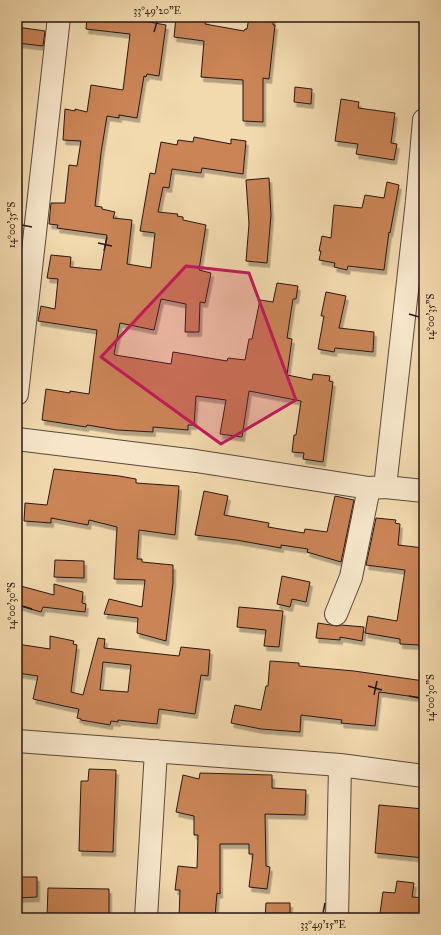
<svg xmlns="http://www.w3.org/2000/svg" width="441" height="935" viewBox="0 0 441 935" font-family="'IM FELL Great Primer',serif">
  <defs>
    <filter id="shadow"><feDropShadow dx="2.5" dy="4.5" stdDeviation="0" flood-color="#0004"/></filter>
  </defs>
  <rect width="100%" height="100%" fill="#f2d9ae"/>
  <filter id="stains"><feTurbulence type="fractalNoise" baseFrequency=".005" numOctaves="4"/><feColorMatrix values="0 0 0 0 .2 0 0 0 0 .09 0 0 0 0 .02 0 0 0 .5 -.17"/></filter>
  <radialGradient id="worn" r=".72"><stop offset=".6" stop-color="#630" stop-opacity="0"/><stop offset="1" stop-color="#630" stop-opacity=".3"/></radialGradient>
  <!-- building -->
  <path fill="#ca8456" stroke="#261912" fill-rule="evenodd" filter="url(#shadow)" d="M 87,17 L 150,17 L 149,22 L 166,25 L 159,76 L 147,74 L 146,77 L 144,76 L 137,118 L 119,115 L 119,118 L 107,116 L 101,153 L 95,206 L 102,207 L 102,209 L 115,212 L 113,218 L 132,220 L 127,264 L 151,268 L 155,233 L 140,231 L 150,173 L 155,174 L 161,142 L 177,145 L 178,140 L 193,142 L 194,137 L 231,144 L 231,139 L 246,141 L 243,174 L 202,168 L 201,173 L 172,169 L 169,188 L 163,187 L 158,212 L 178,214 L 177,216 L 183,217 L 183,220 L 206,225 L 199,270 L 211,273 L 205,303 L 200,302 L 199,332 L 185,332 L 186,304 L 161,299 L 154,330 L 120,323 L 114,354 L 115,355 L 171,364 L 173,352 L 227,361 L 228,358 L 245,360 L 249,339 L 252,339 L 260,300 L 273,302 L 277,283 L 298,286 L 296,299 L 293,299 L 287,338 L 292,339 L 287,375 L 312,380 L 313,374 L 330,376 L 329,381 L 333,382 L 323,462 L 303,459 L 304,453 L 292,452 L 294,435 L 296,435 L 301,401 L 249,391 L 242,437 L 220,434 L 226,400 L 196,396 L 194,425 L 188,425 L 188,430 L 153,427 L 153,432 L 117,430 L 87,425 L 86,427 L 42,420 L 46,389 L 70,393 L 70,391 L 89,394 L 97,330 L 38,321 L 41,306 L 55,309 L 58,279 L 47,278 L 51,255 L 71,257 L 70,267 L 101,270 L 107,235 L 57,228 L 58,225 L 49,224 L 51,203 L 65,203 L 69,165 L 77,166 L 81,141 L 63,140 L 65,109 L 75,111 L 75,109 L 87,112 L 91,85 L 123,90 L 130,34 L 86,29 Z
    M 176,17 L 206,19 L 205,24 L 244,31 L 245,29 L 247,29 L 249,17 L 273,18 L 273,25 L 275,25 L 269,79 L 263,78 L 263,122 L 243,121 L 243,80 L 201,77 L 204,41 L 174,37 Z
    M 17,27 L 45,31 L 43,46 L 17,43 Z
    M 295,87 L 312,89 L 311,104 L 294,102 Z
    M 341,99 L 359,102 L 358,108 L 395,113 L 391,143 L 397,144 L 394,160 L 356,154 L 358,144 L 335,141 Z
    M 269,178 L 271,215 L 267,263 L 246,261 L 249,224 L 246,180 Z
    M 387,182 L 399,185 L 390,233 L 389,232 L 384,270 L 348,266 L 347,270 L 334,267 L 335,263 L 319,260 L 321,251 L 319,251 L 322,236 L 331,238 L 334,205 L 362,208 L 365,195 L 384,198 Z
    M 326,292 L 346,296 L 339,328 L 374,332 L 373,352 L 335,348 L 334,352 L 318,349 L 324,316 L 321,316 Z
    M 54,469 L 119,476 L 136,479 L 136,483 L 179,486 L 175,535 L 139,530 L 137,559 L 142,559 L 142,562 L 173,565 L 173,583 L 166,641 L 137,633 L 138,618 L 104,614 L 109,599 L 142,607 L 145,580 L 114,579 L 117,527 L 89,520 L 88,525 L 51,518 L 51,523 L 24,521 L 25,503 L 47,505 Z
    M 204,491 L 228,496 L 224,515 L 269,523 L 268,527 L 304,533 L 305,529 L 327,532 L 335,496 L 354,500 L 341,562 L 307,552 L 308,549 L 281,545 L 281,548 L 236,540 L 195,535 Z
    M 376,518 L 396,520 L 395,523 L 400,524 L 398,545 L 424,548 L 424,616 L 420,645 L 400,644 L 400,639 L 365,633 L 368,616 L 397,621 L 405,570 L 366,565 Z
    M 55,560 L 84,561 L 84,578 L 54,577 Z
    M 282,576 L 310,582 L 306,602 L 292,599 L 290,607 L 277,604 Z
    M 54,584 L 83,592 L 82,603 L 86,604 L 85,612 L 43,607 L 41,612 L 17,605 L 17,585 L 54,595 Z
    M 239,607 L 283,611 L 279,647 L 264,646 L 266,630 L 237,627 Z
    M 318,623 L 337,626 L 341,625 L 364,627 L 362,641 L 340,637 L 340,640 L 316,638 Z
    M 50,636 L 74,641 L 73,644 L 77,645 L 71,692 L 83,695 L 98,638 L 105,639 L 104,648 L 179,656 L 181,647 L 210,650 L 208,676 L 201,675 L 195,714 L 159,709 L 157,724 L 118,720 L 118,722 L 111,721 L 110,725 L 81,720 L 81,719 L 77,718 L 79,709 L 64,706 L 33,699 L 38,676 L 17,673 L 17,644 L 50,649 ZM 103,662 L 131,665 L 128,692 L 100,690 Z
    M 270,661 L 299,663 L 299,666 L 354,671 L 424,681 L 423,698 L 379,692 L 375,726 L 341,723 L 342,720 L 301,715 L 300,732 L 261,729 L 231,723 L 235,705 L 261,710 L 266,686 L 268,686 Z
    M 89,769 L 116,770 L 113,852 L 79,851 L 81,781 L 88,781 Z
    M 200,773 L 272,775 L 272,788 L 306,790 L 305,815 L 265,814 L 266,866 L 270,867 L 267,889 L 249,887 L 253,854 L 249,854 L 249,844 L 220,844 L 220,894 L 217,893 L 215,917 L 196,915 L 196,918 L 179,918 L 180,890 L 175,890 L 178,866 L 197,868 L 198,835 L 194,835 L 194,816 L 176,812 L 183,775 L 199,779 Z
    M 379,805 L 424,809 L 424,858 L 375,853 Z
    M 17,877 L 37,877 L 37,897 L 17,898 Z
    M 397,881 L 414,883 L 412,897 L 424,898 L 424,916 L 397,913 L 397,915 L 380,913 L 383,892 L 395,893 Z
    M 48,888 L 109,889 L 109,918 L 47,918 Z
    M 266,903 L 290,903 L 290,918 L 265,918 Z"/>
  <g fill="none" stroke-linecap="round" stroke-linejoin="round">
    <defs>
      <path id="minor" d="M 17,394 L 59,17
        M 17,439 L 196,461 L 369,488 L 385,487 L 424,491
        M 385,487 L 417,201 L 424,120
        M 336,614 L 351,577 L 369,488
        M 17,741 L 340,765 L 424,776
        M 146,918 L 156,751
        M 337,918 L 340,765"/>
    </defs>
    <!-- minor casing -->
    <use href="#minor" stroke="#594939" stroke-width="24"/>
    <!-- minor -->
    <use href="#minor" stroke="#f7e6ca" stroke-width="22"/>
  </g>
  <!-- marked area -->
  <path fill="#c2185b" fill-opacity="0.2" stroke="#c2185b" stroke-width="3" stroke-linejoin="round" d="M 186,266 L 249,273 L 296,400 L 221,444 L 101,357 Z"/>
  <!-- ticks -->
  <path fill="none" stroke="#261912" stroke-width="1.5" d="M 154,32 L 157,22M 22,225 L 32,227M 98,243 L 112,246M 104,251 L 107,237M 409,314 L 419,317M 22,606 L 32,609M 368,686 L 382,690M 374,695 L 377,681M 409,696 L 419,698M 323,913 L 325,903"/>
  <!-- margin -->
  <rect width="441" height="935" fill="none" stroke="#f2d9ae" stroke-width="44"/>
  <rect x="22" y="22" width="397" height="891" fill="none" stroke="#261912" stroke-width="1.5"/>
  <g font-size="10" text-anchor="middle" fill="#261912">
    <text x="157" y="14">33°49'20"E</text>
    <text transform="translate(11 225) rotate(-90)" y="4">14°00'35"S</text>
    <text transform="translate(430 317) rotate(-90)" y="4">14°00'35"S</text>
    <text transform="translate(11 606) rotate(-90)" y="4">14°00'30"S</text>
    <text transform="translate(430 698) rotate(-90)" y="4">14°00'30"S</text>
    <text x="323" y="928">33°49'15"E</text>
  </g>
  <rect width="100%" height="100%" filter="url(#stains)"/>
  <rect width="100%" height="100%" fill="url(#worn)"/>
</svg>
